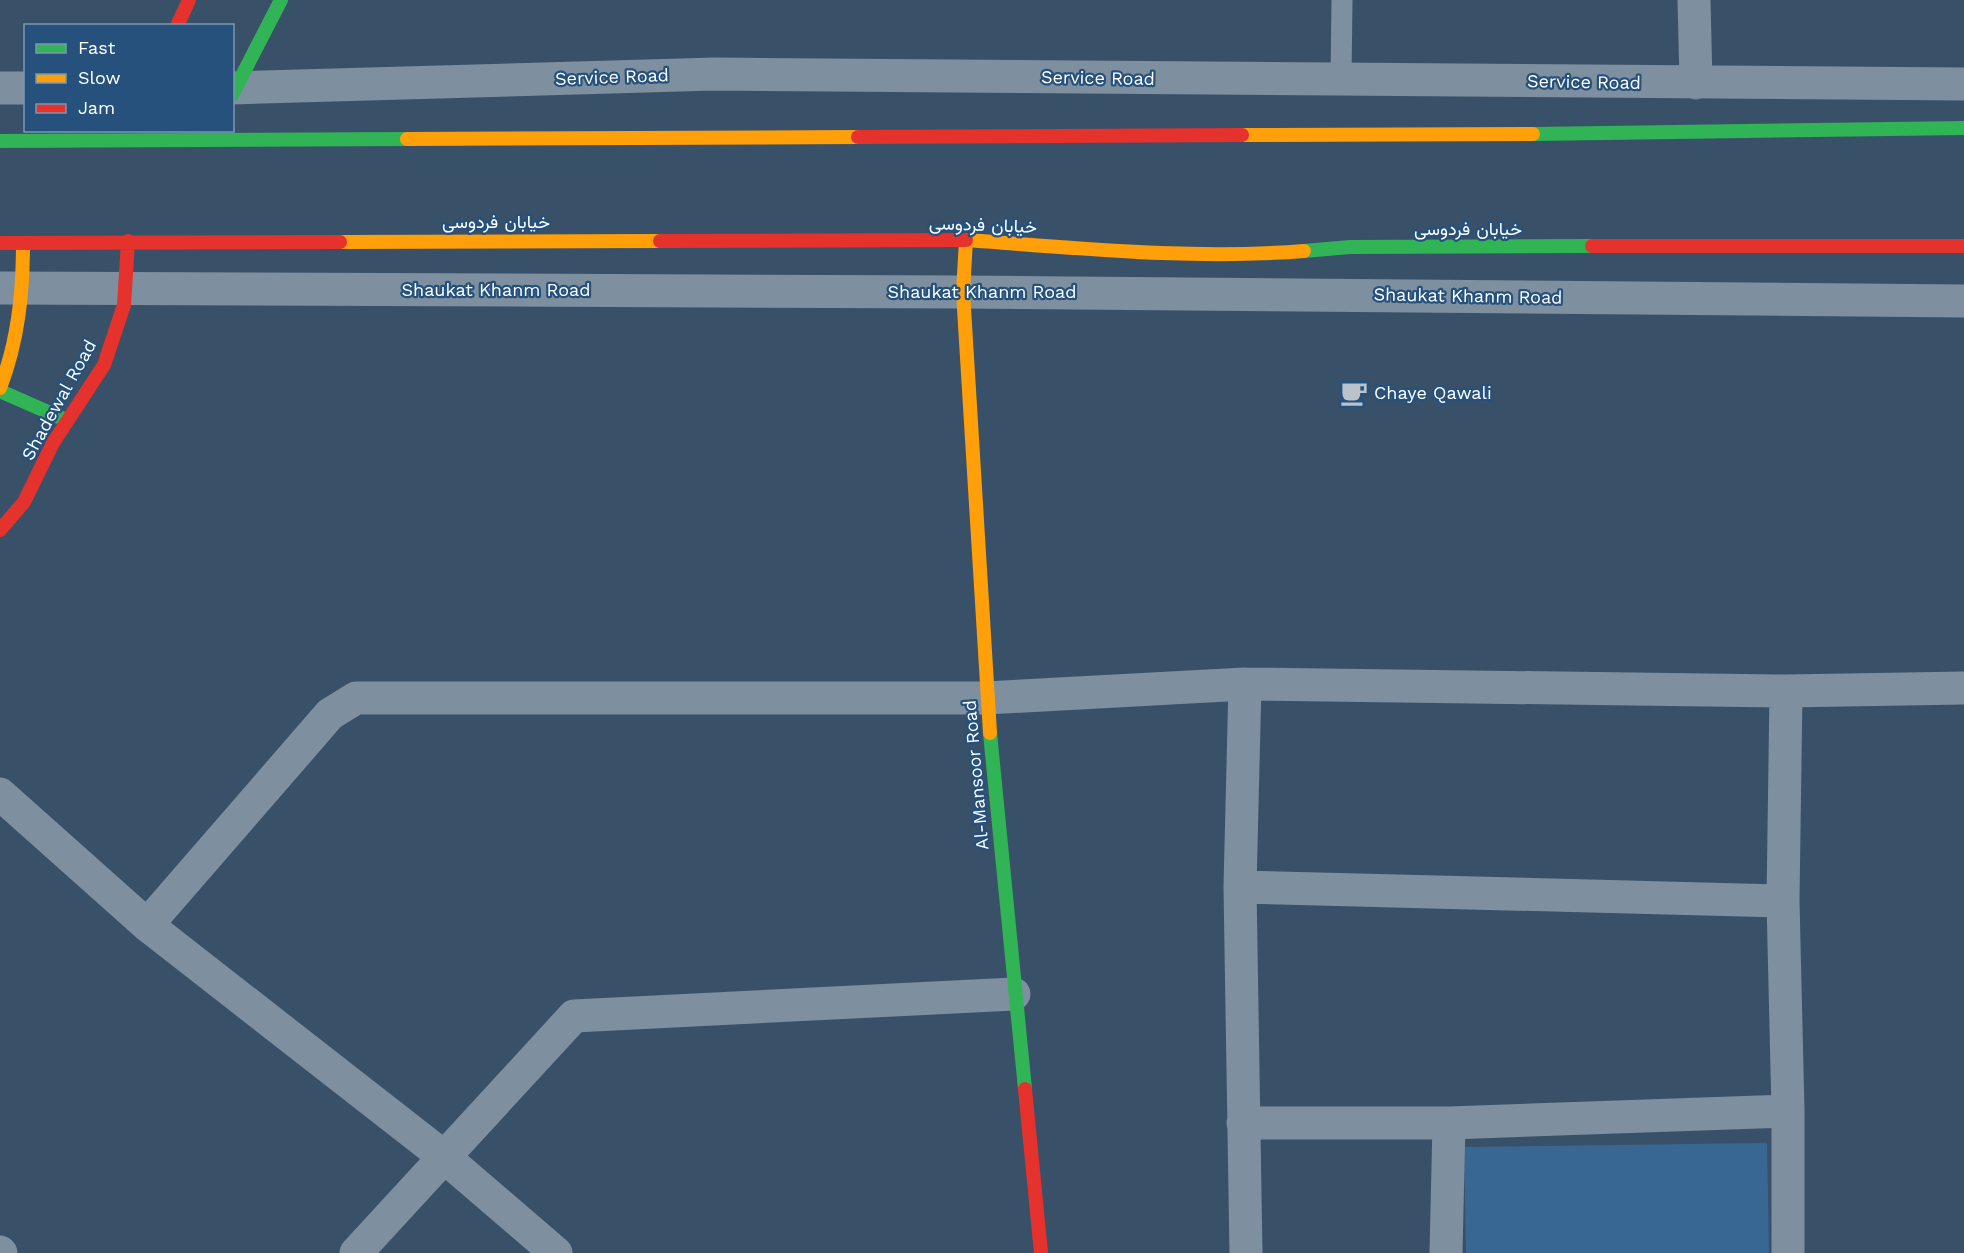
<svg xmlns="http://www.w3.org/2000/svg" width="1964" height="1253" viewBox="0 0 1964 1253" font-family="'Work Sans',Vazirmatn,sans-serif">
  <rect width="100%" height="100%" fill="#395168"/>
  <!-- green -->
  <path fill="#396793" d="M 1767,1143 L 1769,1253 L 1466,1253 L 1464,1147 Z"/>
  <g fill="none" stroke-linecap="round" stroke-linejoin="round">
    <!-- lane -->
    <path stroke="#7e8f9f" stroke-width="21" d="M 1341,79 L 1342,0"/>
    <!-- street -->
    <path stroke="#7e8f9f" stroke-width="33" d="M 1694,0 L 1696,83
      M 0,88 L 26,88
      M 232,88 L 715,74 L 1964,84
      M 0,288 L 963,292 L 1964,301
      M 1245,684 L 1240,887 L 1246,1253
      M 1786,691 L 1783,901 L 1788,1111 L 1788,1253
      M 0,794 L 147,925 L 443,1156 L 556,1253
      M 1240,887 L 1783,901
      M 147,925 L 330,714 L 356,698 L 986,698 L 1245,684 L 1786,691 L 1964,688
      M 1243,1123 L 1449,1123 L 1788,1111
      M 0,1252 L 1,1253
      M 356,1253 L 574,1016 L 1014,994
      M 1446,1253 L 1449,1123"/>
    <!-- fast -->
    <path stroke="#30b455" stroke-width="14" d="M 232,95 L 281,0
      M 1533,134 L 1964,128
      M 0,141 L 407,139
      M 1304,251 L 1350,247 L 1592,246
      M 0,391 L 66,420
      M 990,733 L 1025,1089"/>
    <!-- slow -->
    <path stroke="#ff9f0a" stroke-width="14" d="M 1242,135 L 1533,134
      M 407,139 L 858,137
      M 966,240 L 963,292 L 990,733
      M 966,240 C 1078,248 1192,260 1304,251
      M 340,242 L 660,241
      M 0,388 C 18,341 23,294 23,243"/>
    <!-- jam -->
    <path stroke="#e5322d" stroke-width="14" d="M 177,26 L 189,0
      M 858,137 L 1242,135
      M 660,241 L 966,240
      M 0,243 L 340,242
      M 1592,246 L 1964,246
      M 0,530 L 24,502 L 53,443 L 104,365 L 124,305 L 128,241
      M 1025,1089 L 1041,1253"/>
  </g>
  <!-- icons -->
  <defs>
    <symbol id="cafe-bare" viewBox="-9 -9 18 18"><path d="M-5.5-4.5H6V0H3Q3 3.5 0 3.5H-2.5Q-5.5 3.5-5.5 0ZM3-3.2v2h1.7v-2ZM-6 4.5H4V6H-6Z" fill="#bac2ca" stroke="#25517c" stroke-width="2.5" paint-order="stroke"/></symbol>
  </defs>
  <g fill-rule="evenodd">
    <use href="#cafe-bare" x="1335" y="374" width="38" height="38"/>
  </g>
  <g text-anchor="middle" stroke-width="4.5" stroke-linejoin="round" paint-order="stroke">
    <!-- street labels -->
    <g font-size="18" fill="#fff" stroke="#25517c">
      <text transform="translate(612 77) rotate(-2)" y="6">Service Road</text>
      <text transform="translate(1098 78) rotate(1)" y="6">Service Road</text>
      <text transform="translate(1584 82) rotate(1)" y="6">Service Road</text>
      <text x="496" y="228">خیابان فردوسی</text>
      <text transform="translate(983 225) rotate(2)" y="6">خیابان فردوسی</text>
      <text x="1468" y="235">خیابان فردوسی</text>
      <text x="496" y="296">Shaukat Khanm Road</text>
      <text x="982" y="298">Shaukat Khanm Road</text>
      <text transform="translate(1468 296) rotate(1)" y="6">Shaukat Khanm Road</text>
      <text transform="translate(59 400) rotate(-61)" y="6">Shadewal Road</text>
      <text transform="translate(976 775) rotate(-95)" y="6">Al-Mansoor Road</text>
    </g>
    <!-- poi labels -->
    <g font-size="18" fill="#fff" stroke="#25517c" text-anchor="start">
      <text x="1374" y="399">Chaye Qawali</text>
    </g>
  </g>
  <!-- legend -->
  <rect x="24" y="24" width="210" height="108" fill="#25517c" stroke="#7c97b0" stroke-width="1.5"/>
  <rect x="36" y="44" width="30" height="9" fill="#30b455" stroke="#7c97b0" stroke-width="1.5"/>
  <text x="78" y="54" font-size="18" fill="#ffffff">Fast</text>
  <rect x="36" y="74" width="30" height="9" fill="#ff9f0a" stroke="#7c97b0" stroke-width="1.5"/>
  <text x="78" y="84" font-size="18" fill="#ffffff">Slow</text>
  <rect x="36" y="104" width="30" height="9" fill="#e5322d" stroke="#7c97b0" stroke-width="1.5"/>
  <text x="78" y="114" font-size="18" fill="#ffffff">Jam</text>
</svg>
